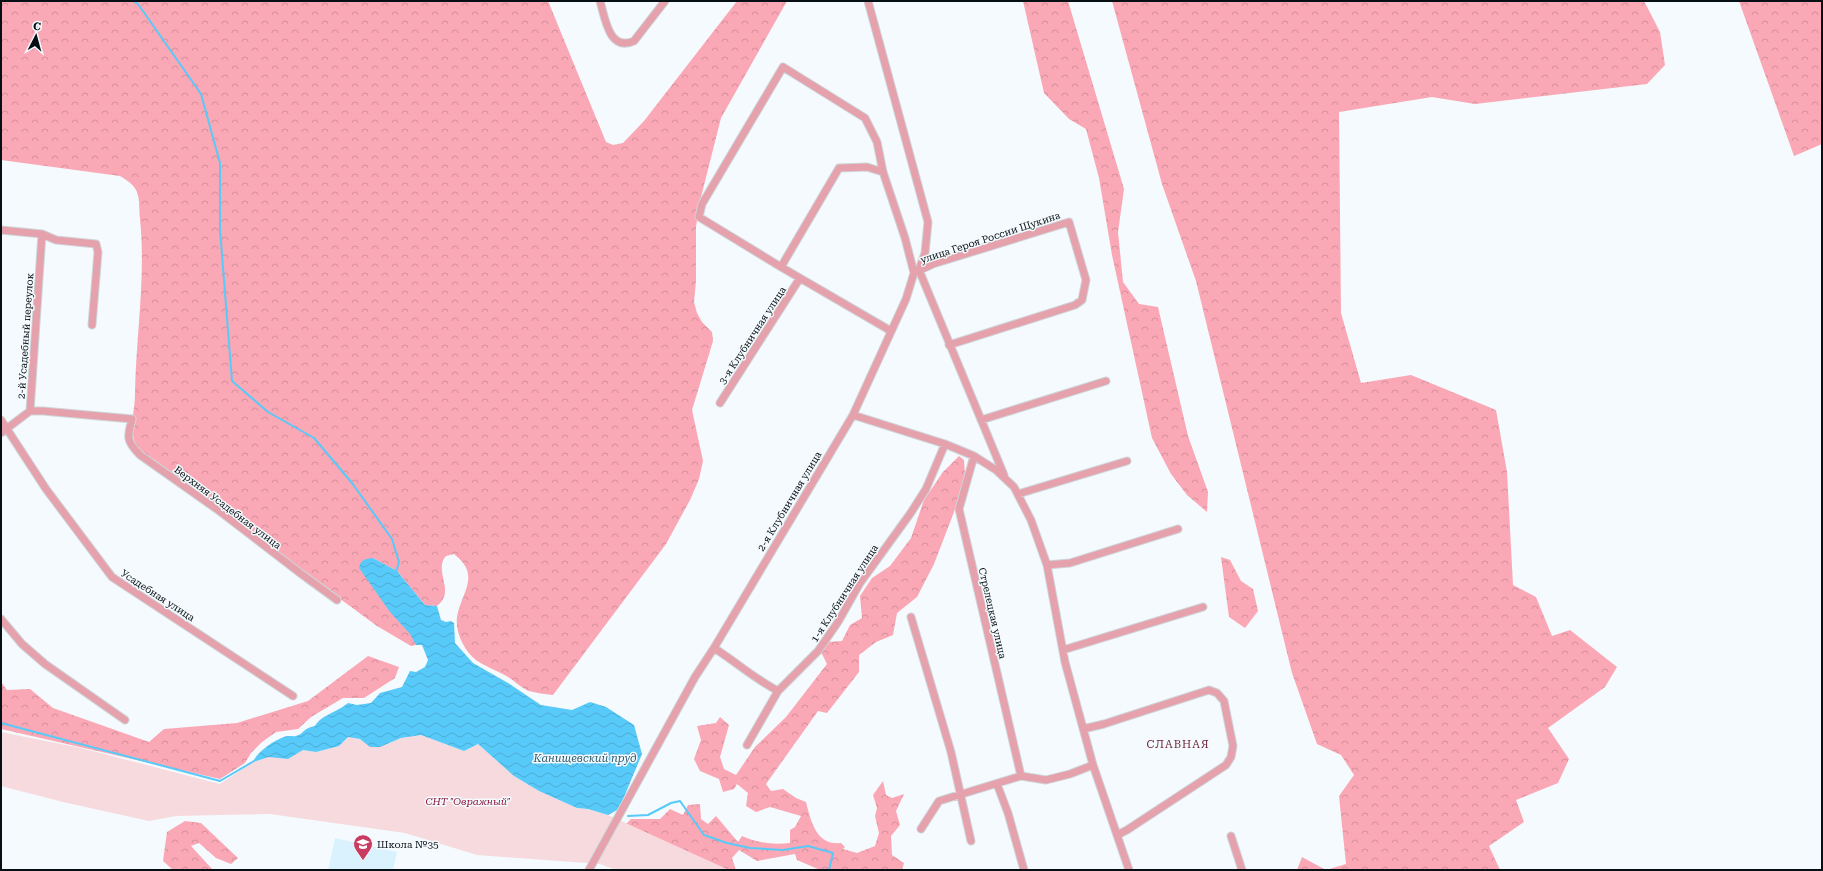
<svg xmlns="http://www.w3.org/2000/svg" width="1823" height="871" viewBox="0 0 1823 871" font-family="'Roboto Serif',serif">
  <defs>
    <pattern id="forest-crowns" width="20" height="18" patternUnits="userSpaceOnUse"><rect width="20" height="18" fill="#faa8b5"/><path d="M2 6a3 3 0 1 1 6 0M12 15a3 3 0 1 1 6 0" fill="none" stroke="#d5909b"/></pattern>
    <pattern id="water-waves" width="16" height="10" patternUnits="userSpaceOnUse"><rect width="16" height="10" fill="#58caf9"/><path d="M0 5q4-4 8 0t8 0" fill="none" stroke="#4bacd5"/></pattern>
  </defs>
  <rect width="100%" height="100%" fill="#f4fafd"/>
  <!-- built -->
  <path fill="#daf2fd" d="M 335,838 L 397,852 L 393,870 L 328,870 Z"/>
  <!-- forest -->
  <path fill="url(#forest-crowns)" d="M 1,1 L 548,1 L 606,142 L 613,145 L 623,143 L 644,121 L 737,1 L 787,1 L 721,118 L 700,201 L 696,227 L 696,281 L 694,302 L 697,313 L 702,322 L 712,332 L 713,341 L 692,410 L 703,461 L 699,479 L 690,500 L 666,544 L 553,695 C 545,694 536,693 529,691 C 521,688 515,681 508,677 C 498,671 486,667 476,660 C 464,651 455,632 457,617 C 461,592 482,576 454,554 L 446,556 C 444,558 442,562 442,564 C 440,580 453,593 437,606 L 425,605 L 397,571 L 373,558 L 414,638 L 416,645 L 411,646 L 377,626 L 138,450 C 127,429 135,415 135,393 C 136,335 146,277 140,219 C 139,211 140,199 137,192 C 134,184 126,180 120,176 L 1,160 Z
    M 1023,1 L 1068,1 L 1124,189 L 1118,232 L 1123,282 L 1139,304 L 1158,307 L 1188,436 L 1208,492 L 1207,512 L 1187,495 L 1171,474 L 1152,438 L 1112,255 L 1099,178 L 1086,129 L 1069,119 L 1044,93 Z
    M 1112,1 L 1644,1 L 1660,32 L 1665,65 L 1647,84 L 1475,104 L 1432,97 L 1339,112 L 1341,313 L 1361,383 L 1411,375 L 1496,410 L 1507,472 L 1513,585 L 1536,597 L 1552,636 L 1570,630 L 1617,667 L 1605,687 L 1548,728 L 1569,759 L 1558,783 L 1516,800 L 1524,822 L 1489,846 L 1500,870 L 1297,870 L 1302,857 L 1326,870 L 1346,864 L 1339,796 L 1354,775 L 1341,755 L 1317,744 L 1292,673 L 1196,281 L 1162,184 Z
    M 1739,1 L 1822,1 L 1822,144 L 1794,156 Z
    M 959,456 L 964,460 L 965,476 L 954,512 L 934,564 L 917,597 L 897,613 L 893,635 L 876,642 L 859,655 L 859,672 L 827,713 L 818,711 L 766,784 L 771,791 L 783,789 L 796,798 L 806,802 C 811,821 816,846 841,843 L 845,847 L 843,849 L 857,853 L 875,846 L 879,833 L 875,816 L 877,808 L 873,795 L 883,781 L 886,795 L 892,798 L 904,794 L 896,811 L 900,825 L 891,836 L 892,855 L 904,863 L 902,870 L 820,870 L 797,860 L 795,854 L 757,861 L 739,850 L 732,858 L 736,870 L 696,870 L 622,828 L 631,819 L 660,819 L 670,809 L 683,815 L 688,805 L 700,804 L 701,819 L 708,824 L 716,816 L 738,842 L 742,836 C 758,843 772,845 790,843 L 790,830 L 795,827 L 801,816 L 770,807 L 756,812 L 746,806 L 748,793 L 737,784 L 734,789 L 723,792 L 719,779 L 700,771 L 694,759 L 701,740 L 697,726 L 716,723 L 720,717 L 729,725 L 720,757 L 724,769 L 736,775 L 755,747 L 786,717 L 827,664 L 821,652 L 828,642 L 842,641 L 850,625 L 862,618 L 860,596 L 872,578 L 890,566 L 911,538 L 924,500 L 943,472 Z
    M 1221,557 L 1230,560 L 1241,581 L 1253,589 L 1258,611 L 1245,628 L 1229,617 Z
    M 368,656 L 399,667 L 395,678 L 364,698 L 343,698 L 311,717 L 298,729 L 276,732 L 262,742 L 251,753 L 245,763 L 220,779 L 1,729 L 1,682 L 7,690 L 30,689 L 53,708 L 149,742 L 164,729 L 237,723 L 308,701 Z
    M 185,821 L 201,823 L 238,858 L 231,864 L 216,858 L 199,843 L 191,846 L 213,870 L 173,870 L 163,861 L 167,832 Z"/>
  <!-- garden -->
  <path fill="#f7dade" d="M 1,732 L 81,748 L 220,784 L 253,762 L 269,757 L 290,757 L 303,750 L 316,752 L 339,746 L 348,737 L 360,739 L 371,747 L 380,747 L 401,738 L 421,735 L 464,751 L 478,744 L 514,776 L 539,791 L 577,808 L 588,809 L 608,815 L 729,870 L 616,870 L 600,864 L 477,855 L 405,833 L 270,814 L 176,816 L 149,821 L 63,802 L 1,786 Z"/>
  <!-- water -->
  <path fill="url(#water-waves)" d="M 373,558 L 397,571 L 425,605 L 437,606 L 441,620 L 446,622 L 451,621 L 454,623 L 455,643 L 473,663 L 508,683 L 541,705 L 572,710 L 590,702 L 606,707 L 634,725 L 642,754 L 619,809 L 608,815 L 588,809 L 577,808 L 539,791 L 514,776 L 478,744 L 464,751 L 421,735 L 401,738 L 380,747 L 370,747 L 360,739 L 348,737 L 339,746 L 316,752 L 303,750 L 288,759 L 269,757 L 253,762 C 257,752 274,740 284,737 C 288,735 293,737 296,736 C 304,734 303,728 315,726 C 321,715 338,712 348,703 L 357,705 L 371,703 L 380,693 L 402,687 L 410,671 L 416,672 L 425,667 L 428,660 L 422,645 L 416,645 L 410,634 L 390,612 L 359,568 C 361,559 365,559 373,558 Z"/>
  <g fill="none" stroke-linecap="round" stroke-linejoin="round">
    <!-- stream -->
    <path stroke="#58caf9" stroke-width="2" d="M 133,1 L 138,4 L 201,94 L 220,163 L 220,230 L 232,381 L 268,412 L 314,438 L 352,483 L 392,539 L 399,562 L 396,572
      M 1,723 L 220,781 L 254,761
      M 628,816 L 648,815 L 671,803 L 680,801 L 704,835 L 727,843 L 750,848 L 783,850 L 808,846 L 833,853 L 829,870"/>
    <defs>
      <path id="minor" d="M 600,1 C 605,18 609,52 634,41 L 665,1
        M 868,1 L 928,222 L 925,253 L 919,270 L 1004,475
        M 1,230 L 42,234 L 56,240 L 96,244 L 98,252 L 92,325
        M 781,267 L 839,168 L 867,167 L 883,172
        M 918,271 L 933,264 L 1069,222 L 1086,280 L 1082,300 L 1075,305 L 949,345
        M 720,403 L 800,278
        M 30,411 L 43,411 L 132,419 C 127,437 126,441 140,455 L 218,510 L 300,573 L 337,600
        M 853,415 L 945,444 L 974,456 L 996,470 L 1014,487 L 1031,520 L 1047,565 L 1065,662 L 1093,765 L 1129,870
        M 1,420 L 46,489 L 112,577 L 293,696
        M 981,420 L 1106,381
        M 1,433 L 30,411 L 42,234
        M 974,456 L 959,509 L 1021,776
        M 1018,494 L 1127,461
        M 1047,565 L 1070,563 L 1178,529
        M 911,617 L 951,752 L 971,841
        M 1,619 L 22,644 L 45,664 L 125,720
        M 714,648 C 736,662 755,679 778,691
        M 1063,650 L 1203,607
        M 1083,729 L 1104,724 L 1209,690 L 1217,693 L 1224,701 L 1233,746 L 1231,757 L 1226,765 L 1127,830 L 1117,835
        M 747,745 L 778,691 L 818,651 L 838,622 L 860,583 L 910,514 L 926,489 L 945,444
        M 997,784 L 1008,813 L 1024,870
        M 921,829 L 939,801 L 1021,776 L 1046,780 L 1070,774 L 1093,765
        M 1231,836 L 1242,870
        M 589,870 L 695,677 L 714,648 L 853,415 L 906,299 L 914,273 L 905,238 L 883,172 L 877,142 L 865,118 L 783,67 L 702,204 L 699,217 L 781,267 L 891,331"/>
    </defs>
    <!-- minor casing -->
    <use href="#minor" stroke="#ced5d8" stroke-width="9"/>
    <!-- minor -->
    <use href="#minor" stroke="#e5a1ac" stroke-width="7"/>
  </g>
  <!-- icons -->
  <defs>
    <symbol id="school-pin" viewBox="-11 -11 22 30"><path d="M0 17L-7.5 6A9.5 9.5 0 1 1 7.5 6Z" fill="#ca3b62" stroke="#f4fafd"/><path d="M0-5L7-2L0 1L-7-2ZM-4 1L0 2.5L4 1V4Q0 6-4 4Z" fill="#fff"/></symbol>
  </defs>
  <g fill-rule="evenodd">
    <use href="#school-pin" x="352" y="833" width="22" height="30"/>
  </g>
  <g text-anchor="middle" stroke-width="3" stroke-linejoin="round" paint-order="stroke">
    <!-- street labels -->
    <g font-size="10" fill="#061014" stroke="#f4fafd">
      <text transform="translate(990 237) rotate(-18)" y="4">улица Героя России Щукина</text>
      <text transform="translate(752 335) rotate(-57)" y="4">3-я Клубничная улица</text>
      <text transform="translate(25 336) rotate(-86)" y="4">2-й Усадебный переулок</text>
      <text transform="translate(789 501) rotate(-59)" y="4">2-я Клубничная улица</text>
      <text transform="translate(228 507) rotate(37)" y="4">Верхняя Усадебная улица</text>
      <text transform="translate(844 593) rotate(-57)" y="4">1-я Клубничная улица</text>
      <text transform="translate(158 595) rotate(33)" y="4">Усадебная улица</text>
      <text transform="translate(993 613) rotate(77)" y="4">Стрелецкая улица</text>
    </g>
    <!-- park labels -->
    <g font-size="10" font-style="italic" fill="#8c163c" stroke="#f4fafd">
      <text x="468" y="805">СНТ "Овражный"</text>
    </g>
    <!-- poi labels -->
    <g font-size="10" fill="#061014" stroke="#f4fafd" text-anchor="start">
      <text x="377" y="848">Школа №35</text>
    </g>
    <!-- neighbourhood labels -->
    <g font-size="11" letter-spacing="1" fill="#6d2737" stroke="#f4fafd">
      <text x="1178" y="748">СЛАВНАЯ</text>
    </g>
    <!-- water labels -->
    <g font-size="11" font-style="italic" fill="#2a596d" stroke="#f4fafd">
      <text x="585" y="762">Канищевский пруд</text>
    </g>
  </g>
  <!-- border -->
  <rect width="1823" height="871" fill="none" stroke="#061014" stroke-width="4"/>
  <!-- north arrow -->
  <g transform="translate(36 36) rotate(6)" stroke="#f4fafd" stroke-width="3" paint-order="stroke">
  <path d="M0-3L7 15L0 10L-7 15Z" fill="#061014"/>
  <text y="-6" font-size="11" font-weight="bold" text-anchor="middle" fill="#061014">С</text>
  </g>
</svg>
